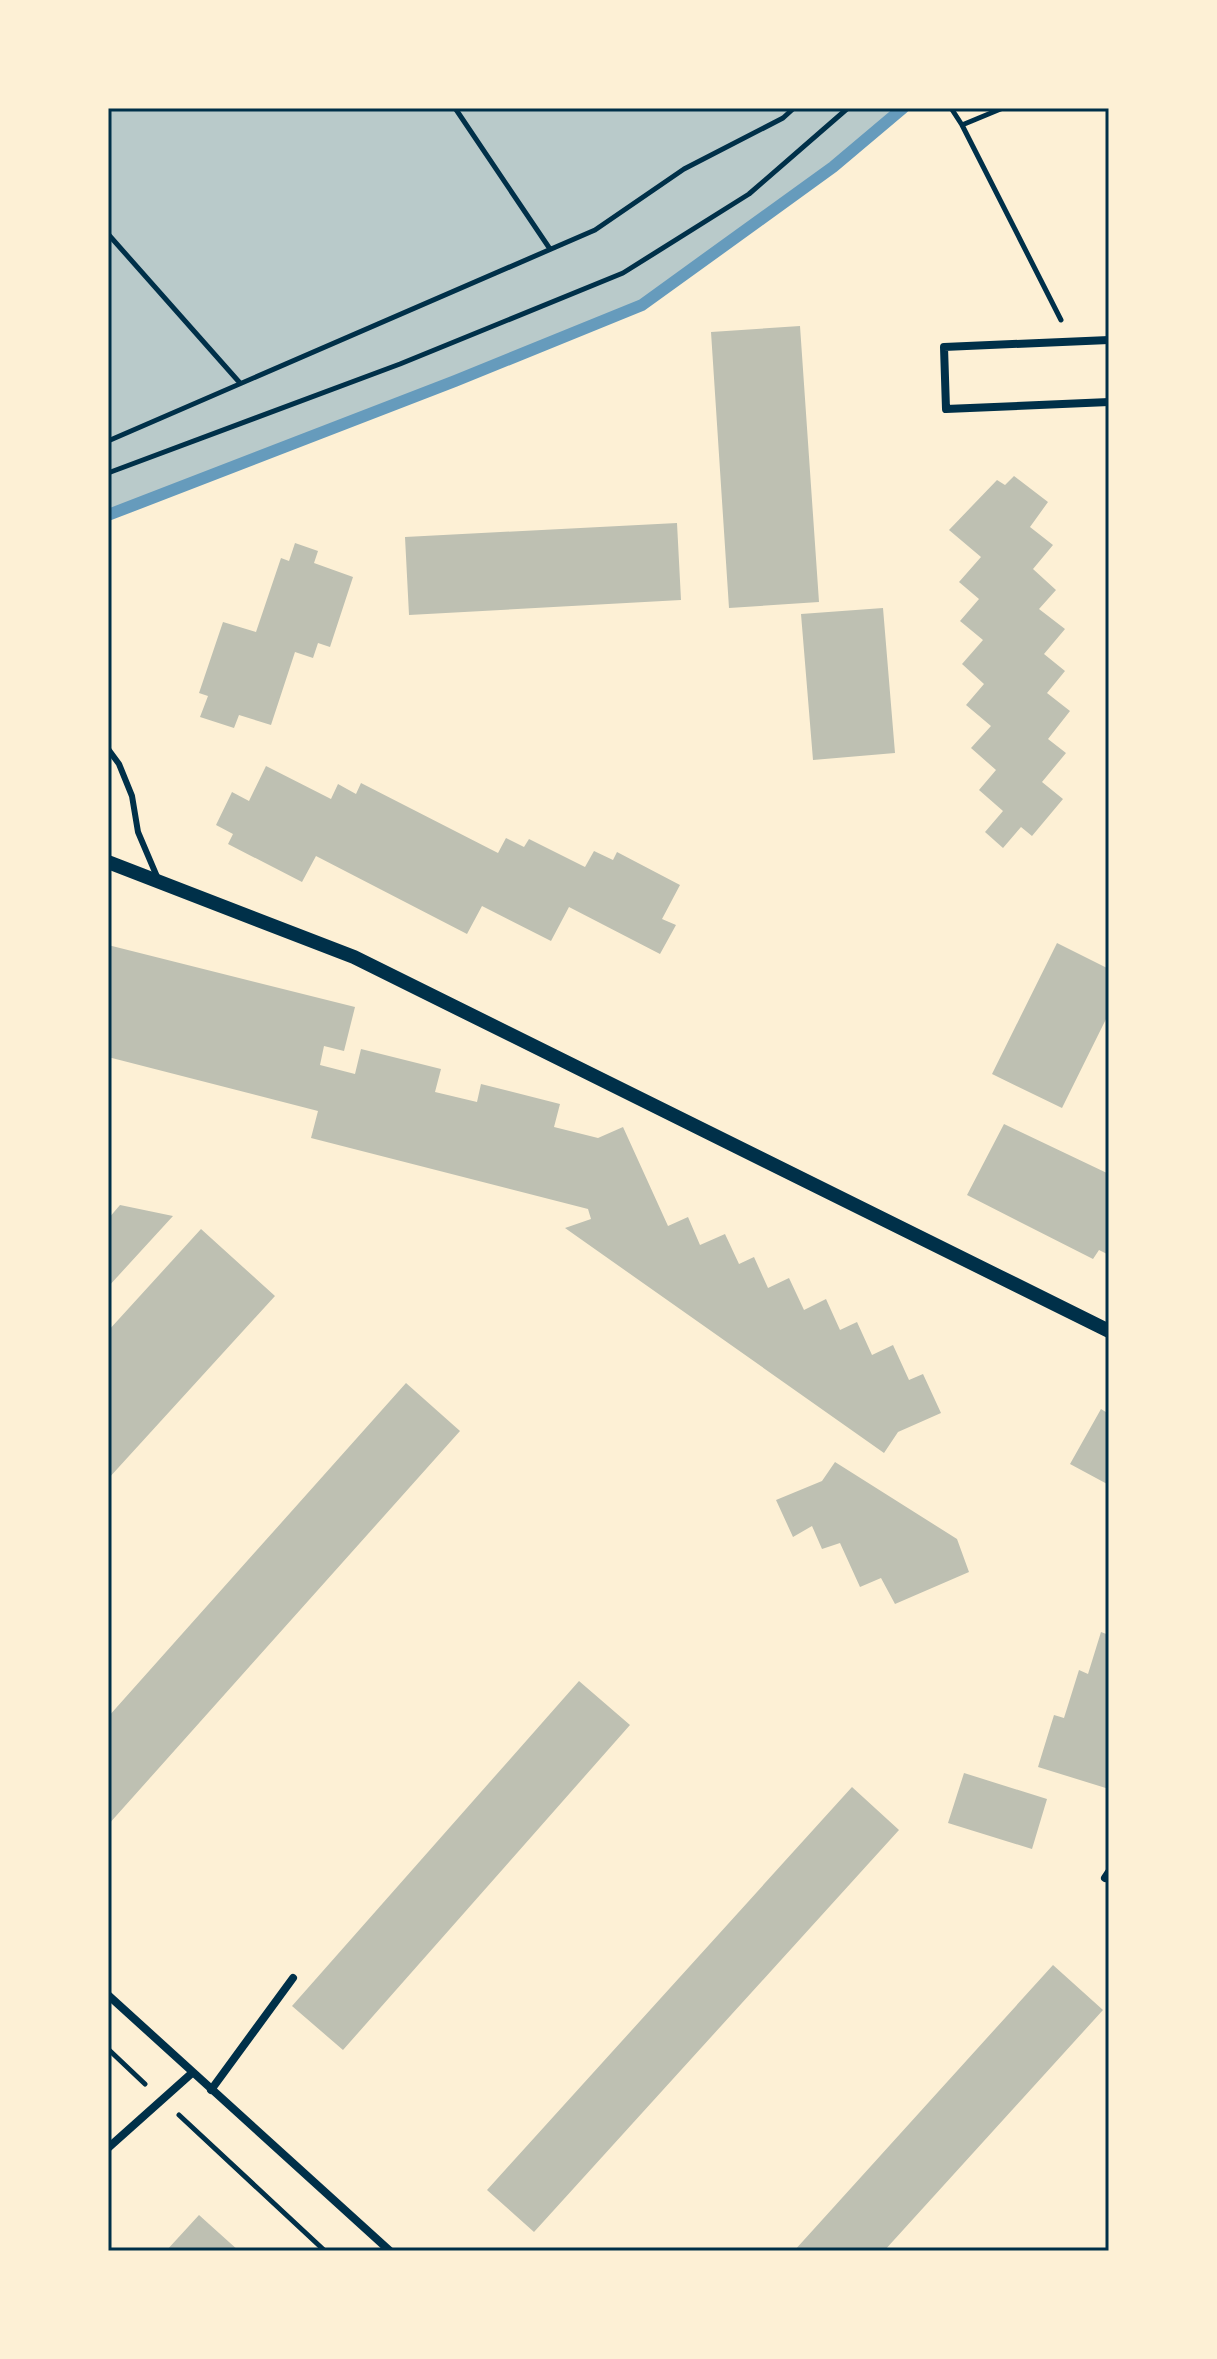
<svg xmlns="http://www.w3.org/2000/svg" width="1217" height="2359" viewBox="0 0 1217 2359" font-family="'Crimson Pro',serif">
  <rect width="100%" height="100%" fill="#fdf0d5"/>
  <!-- green -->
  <path fill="#b9caca" d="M 108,108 L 903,108 L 833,167 L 642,305 L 455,381 L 108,515 Z"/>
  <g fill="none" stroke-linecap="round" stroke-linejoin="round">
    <!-- stream -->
    <path stroke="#669bbc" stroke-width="12" d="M 108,515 L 455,381 L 642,305 L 833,167 L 903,108"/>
  </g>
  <!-- building -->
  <path fill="#bec0b2" d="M 800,326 L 819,602 L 729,608 L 711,332 Z
    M 1014,476 L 1048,502 L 1030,527 L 1053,545 L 1033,569 L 1056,590 L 1039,609 L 1065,629 L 1044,654 L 1065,671 L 1047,693 L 1070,711 L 1048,739 L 1066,753 L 1042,782 L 1063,799 L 1032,836 L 1021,827 L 1003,848 L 985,832 L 1003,811 L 979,790 L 996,770 L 971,748 L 991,726 L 966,705 L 984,684 L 962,664 L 983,640 L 960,621 L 979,599 L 959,582 L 981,557 L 949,530 L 997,480 L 1005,485 Z
    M 677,523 L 681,600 L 409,615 L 405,537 Z
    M 295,543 L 318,551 L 314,563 L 353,577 L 330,647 L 318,643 L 313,658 L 295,652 L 271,725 L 239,715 L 234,728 L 200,717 L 208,696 L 199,693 L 223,622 L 256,632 L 281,558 L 289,561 Z
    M 883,608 L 895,753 L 813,760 L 801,614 Z
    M 266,766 L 331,799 L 338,784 L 356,794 L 361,783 L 498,853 L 506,838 L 524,847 L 529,839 L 585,867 L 594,851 L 613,860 L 617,852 L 680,885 L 662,919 L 676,925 L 660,954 L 569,907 L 551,941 L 482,906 L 467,934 L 316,856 L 302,882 L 228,844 L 233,834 L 216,825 L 232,792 L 249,801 Z
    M 1057,943 L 1109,969 L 1109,1013 L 1062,1108 L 992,1074 Z
    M 108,945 L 355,1007 L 344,1051 L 324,1046 L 320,1065 L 355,1074 L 361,1049 L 441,1069 L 435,1092 L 477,1102 L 481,1084 L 560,1104 L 554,1127 L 598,1138 L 623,1127 L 668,1226 L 688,1217 L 700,1245 L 725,1234 L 739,1264 L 754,1257 L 768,1288 L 789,1278 L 804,1310 L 826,1299 L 840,1330 L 857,1322 L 872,1355 L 893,1345 L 909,1380 L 923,1374 L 941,1413 L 898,1432 L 884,1453 L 565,1228 L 591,1219 L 588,1209 L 311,1138 L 318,1111 L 108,1057 Z
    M 1004,1124 L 1109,1174 L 1109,1255 L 1099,1250 L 1093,1259 L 967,1195 Z
    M 120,1205 L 173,1216 L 108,1287 L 108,1219 Z
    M 201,1229 L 275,1296 L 108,1479 L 108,1331 Z
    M 406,1383 L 460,1431 L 108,1825 L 108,1717 Z
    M 1101,1409 L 1109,1414 L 1109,1485 L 1070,1464 Z
    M 835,1462 L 957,1539 L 969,1572 L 895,1604 L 881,1578 L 860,1587 L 840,1543 L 822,1549 L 812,1526 L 793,1537 L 776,1500 L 822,1481 Z
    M 1101,1632 L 1109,1635 L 1109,1789 L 1038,1767 L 1054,1715 L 1064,1718 L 1079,1670 L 1088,1674 Z
    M 579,1681 L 630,1725 L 343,2050 L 292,2006 Z
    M 964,1773 L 1047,1799 L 1032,1849 L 948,1823 Z
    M 852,1787 L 899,1830 L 534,2232 L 487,2190 Z
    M 1053,1965 L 1103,2010 L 884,2251 L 794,2251 Z
    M 199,2215 L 239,2251 L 166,2251 Z"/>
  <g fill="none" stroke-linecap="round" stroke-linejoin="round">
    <!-- path -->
    <path stroke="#003049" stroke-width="5" d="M 455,108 L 550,249
      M 951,108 L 962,125 L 1061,320
      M 962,125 L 1003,108
      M 108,234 L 240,383
      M 108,441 L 595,230 L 684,169 L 783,118 L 794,108
      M 108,473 L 400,364 L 623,273 L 749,194 L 848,108
      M 108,2049 L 145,2084
      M 179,2115 L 325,2251"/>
    <!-- service -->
    <path stroke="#003049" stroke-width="6" d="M 108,749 L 119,764 L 132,796 L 138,832 L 158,879"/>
    <!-- minor -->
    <path stroke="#003049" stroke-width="8" d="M 1109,340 L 944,347 L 946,409 L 1109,402
      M 1105,1878 L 1109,1872
      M 108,1995 L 390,2251
      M 211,2090 L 293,1978
      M 108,2148 L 192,2073"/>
    <!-- tertiary -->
    <path stroke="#003049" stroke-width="14" d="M 108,862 L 354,957 L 1109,1331"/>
  </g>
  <!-- border -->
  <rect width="1217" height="2359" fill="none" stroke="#fdf0d5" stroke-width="220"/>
  <rect x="110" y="110" width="997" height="2139" fill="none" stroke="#003049" stroke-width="3"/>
</svg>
